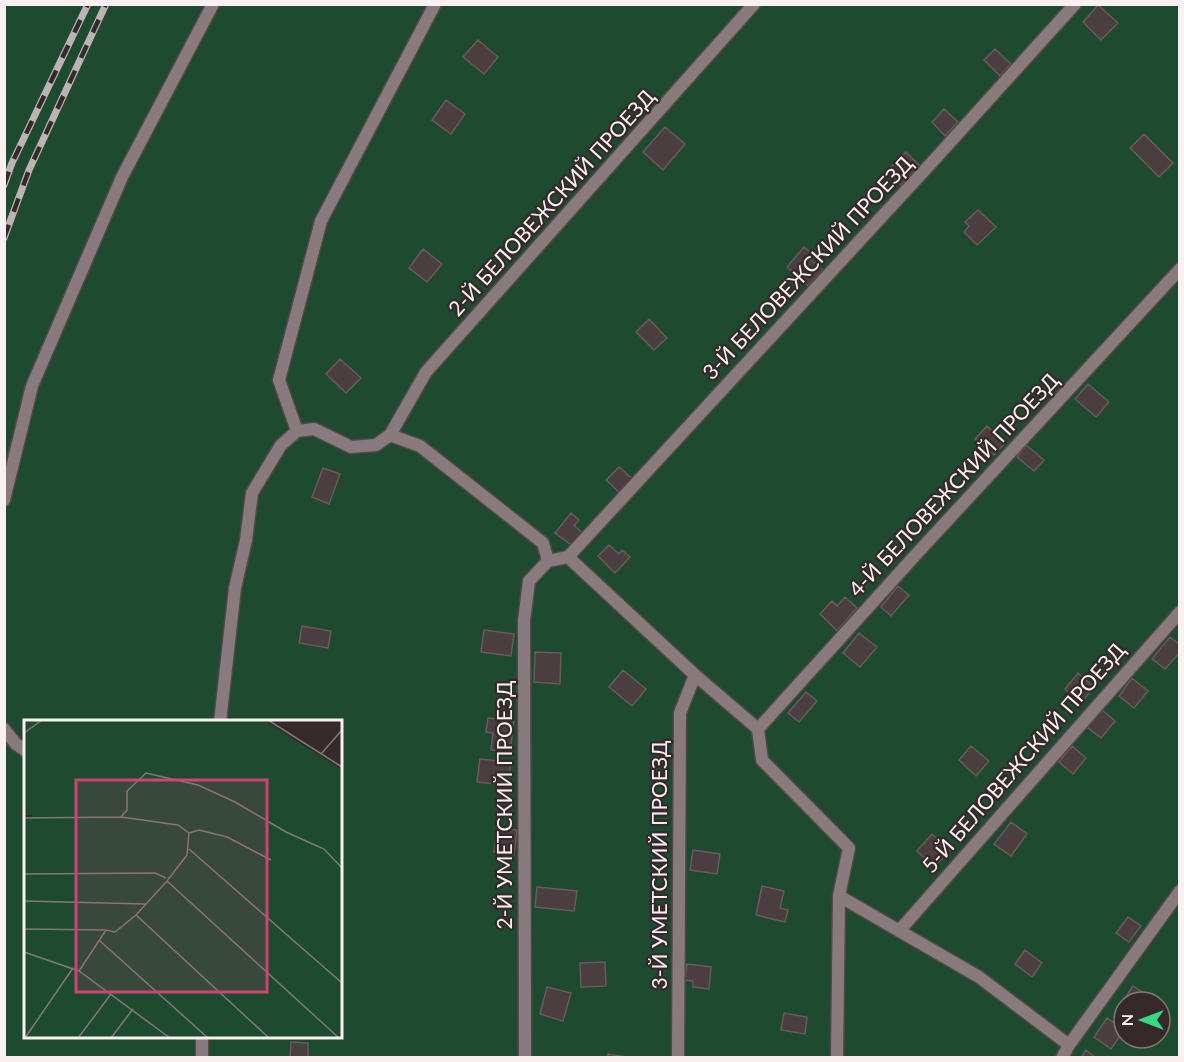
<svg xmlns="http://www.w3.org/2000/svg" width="1184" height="1062" viewBox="0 0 1184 1062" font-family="Lato,sans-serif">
  <rect width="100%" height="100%" fill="#35292b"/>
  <!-- green -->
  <path fill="#1e4a2f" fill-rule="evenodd" d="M 4,5 L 1179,5 L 1179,1057 L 5,1057 ZM 26,722 L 340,722 L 340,1036 L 26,1036 ZM 1124,1002 L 1160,1002 L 1160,1038 L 1124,1038 Z"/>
  <!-- building -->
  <path fill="#4b3e40" stroke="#685a5d" stroke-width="1.5" d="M 1098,5 L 1118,23 L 1101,40 L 1083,22 Z
    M 478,40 L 498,57 L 484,74 L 463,57 Z
    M 995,49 L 1011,64 L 1000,76 L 984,60 Z
    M 446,100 L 465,114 L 451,134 L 432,120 Z
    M 944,109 L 958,122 L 945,136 L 932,122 Z
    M 665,127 L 685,144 L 663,170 L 643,152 Z
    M 1144,134 L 1173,163 L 1159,177 L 1130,148 Z
    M 906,152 L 920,166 L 901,185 L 887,171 Z
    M 978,210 L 996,227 L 977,245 L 964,232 L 969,226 L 965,222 Z
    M 804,247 L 815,256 L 811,260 L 823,270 L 808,286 L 787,267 Z
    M 423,249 L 442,264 L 427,282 L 409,268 Z
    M 649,319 L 667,338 L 654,350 L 636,332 Z
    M 340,359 L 361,378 L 346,393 L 326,374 Z
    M 1088,384 L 1109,402 L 1096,417 L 1075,399 Z
    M 987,426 L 1005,443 L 994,455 L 975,439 Z
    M 1026,445 L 1044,460 L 1034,471 L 1017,457 Z
    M 619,467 L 636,482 L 623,496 L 606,480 Z
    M 323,468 L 340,474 L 329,504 L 312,497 Z
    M 571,513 L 579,520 L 574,526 L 584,534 L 574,547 L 555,533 Z
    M 609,545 L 619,554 L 622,550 L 630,557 L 615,573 L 598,556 Z
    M 898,586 L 909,595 L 891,616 L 881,607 Z
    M 845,597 L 857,608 L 837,631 L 820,614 L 832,601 L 837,606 Z
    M 302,626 L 331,631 L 328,648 L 299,643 Z
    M 484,630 L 514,634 L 511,656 L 481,652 Z
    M 859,633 L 877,647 L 860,667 L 843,653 Z
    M 1170,637 L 1180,645 L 1180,652 L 1165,669 L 1152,659 Z
    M 535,652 L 561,653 L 560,684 L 534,682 Z
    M 623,670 L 646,689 L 632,706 L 609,687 Z
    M 1078,673 L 1094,687 L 1081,703 L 1065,689 Z
    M 1132,678 L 1148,691 L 1134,708 L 1119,696 Z
    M 806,692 L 817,701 L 799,722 L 788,713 Z
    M 1101,709 L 1115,721 L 1101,738 L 1087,727 Z
    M 488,718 L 514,721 L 510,752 L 491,750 L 493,733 L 486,732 Z
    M 971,746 L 989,761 L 976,776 L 959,760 Z
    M 1072,746 L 1086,758 L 1073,774 L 1059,762 Z
    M 480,759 L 511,762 L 508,785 L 477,782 Z
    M 1011,822 L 1027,834 L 1011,856 L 994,844 Z
    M 497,828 L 517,830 L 514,855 L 494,852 Z
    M 932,834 L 950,850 L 934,867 L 917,851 Z
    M 693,850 L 720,854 L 717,874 L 690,870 Z
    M 762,886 L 784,891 L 780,908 L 788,910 L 785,922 L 756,915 Z
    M 537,887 L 577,891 L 574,911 L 535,907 Z
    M 1128,917 L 1141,926 L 1129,942 L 1116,933 Z
    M 1025,950 L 1042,963 L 1032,977 L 1015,964 Z
    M 605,962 L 606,986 L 581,987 L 580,963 Z
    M 687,964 L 711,967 L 709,989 L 693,987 L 693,981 L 685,980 Z
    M 1133,986 L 1151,998 L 1148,1002 L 1124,1002 L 1124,1010 L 1119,1007 Z
    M 547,987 L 571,993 L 563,1021 L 540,1014 Z
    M 784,1013 L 807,1017 L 805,1034 L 781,1030 Z
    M 1107,1018 L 1124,1030 L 1111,1049 L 1094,1037 Z
    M 291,1042 L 308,1043 L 308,1058 L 290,1058 Z
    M 1086,1050 L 1096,1058 L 1081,1058 Z
    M 608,1054 L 633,1058 L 608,1058 Z"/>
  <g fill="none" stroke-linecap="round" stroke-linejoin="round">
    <defs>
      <path id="service" d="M 297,431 L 279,380 L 321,221 L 435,4
        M 390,435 L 426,372 L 754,4
        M 4,500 L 32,386 L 122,177 L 213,4
        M 568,557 L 935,159 L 1075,4
        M 220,722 L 235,588 L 246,540 L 252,493 L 281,445 L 297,431 L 314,429 L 351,447 L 376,445 L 390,435 L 420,446 L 543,543 L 548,561 L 568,557 L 695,675 L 758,729 L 762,760 L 849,848 L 839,896 L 979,977 L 1069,1045
        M 4,729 L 16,744 L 26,751
        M 758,729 L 921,549 L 1180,269
        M 899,931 L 1180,612
        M 202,1036 L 202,1058
        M 525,1058 L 524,621 L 529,581 L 548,561
        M 678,1058 L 680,713 L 695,675
        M 837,1058 L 839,896
        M 1062,1058 L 1069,1045 L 1180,891"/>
    </defs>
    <!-- service casing -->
    <use href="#service" stroke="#524749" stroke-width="15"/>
    <!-- service -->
    <use href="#service" stroke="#897a7d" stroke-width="12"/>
    <defs>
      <path id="rail" d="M 4,185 L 12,163 L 88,4
        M 4,238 L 29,170 L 106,4"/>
    </defs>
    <!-- rail casing -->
    <use href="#rail" stroke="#bdb3b5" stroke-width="7"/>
    <!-- rail -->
    <use href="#rail" stroke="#35292b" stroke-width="4.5" stroke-dasharray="14" stroke-linecap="butt"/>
  </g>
  <g text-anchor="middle" stroke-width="4.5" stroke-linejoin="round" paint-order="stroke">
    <!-- street labels -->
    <g font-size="21" fill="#f9f0f2" stroke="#35292b">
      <text transform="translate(552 203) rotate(-48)" y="7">2-Й БЕЛОВЕЖСКИЙ ПРОЕЗД</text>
      <text transform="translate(808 268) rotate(-47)" y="7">3-Й БЕЛОВЕЖСКИЙ ПРОЕЗД</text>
      <text transform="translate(954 485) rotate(-47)" y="7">4-Й БЕЛОВЕЖСКИЙ ПРОЕЗД</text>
      <text transform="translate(1024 758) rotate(-49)" y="7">5-Й БЕЛОВЕЖСКИЙ ПРОЕЗД</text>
      <text transform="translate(505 805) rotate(-90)" y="7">2-Й УМЕТСКИЙ ПРОЕЗД</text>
      <text transform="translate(660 865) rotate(-90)" y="7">3-Й УМЕТСКИЙ ПРОЕЗД</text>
    </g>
  </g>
  <!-- overview -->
  <g transform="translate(24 720)">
    <rect width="318" height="318" fill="#35292b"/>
    <path d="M 7,0 L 240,0 L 318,50 L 318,318 L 0,318 L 0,102 L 9,95 L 0,95 L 0,4 Z" fill="#1e4a2f"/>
    <path fill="none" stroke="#83797b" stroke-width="1.5" d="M 244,0 L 318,47M 0,13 L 18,0M 297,34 L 318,10M 97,97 L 103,90 L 103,71 L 122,53 L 174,65 L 211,82 L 262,112 L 300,129 L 318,148M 0,98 L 97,97 L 154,105 L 165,113M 165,113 L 175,110 L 203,117 L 247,140M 165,129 L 318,263M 0,154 L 131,153 L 142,158M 143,161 L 315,318M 0,181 L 122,184M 112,195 L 245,318M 0,209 L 82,210M 76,221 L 184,318M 0,232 L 55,251 L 146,318M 55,251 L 82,210 L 91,212 L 112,195 L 143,161 L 163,135 L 165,113M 1,318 L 49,248M 54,318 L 87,274M 87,318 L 109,289"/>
    <path fill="#cd4379" fill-opacity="0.15" stroke="#cd4379" stroke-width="3" d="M 52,60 L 243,60 L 243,272 L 52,272 Z"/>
    <rect width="318" height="318" fill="none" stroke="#f9f0f2" stroke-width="3"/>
  </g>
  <!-- border -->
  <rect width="1184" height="1062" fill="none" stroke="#f9f0f2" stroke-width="12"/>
  <!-- north arrow -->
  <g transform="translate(1142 1020) rotate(270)"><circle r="28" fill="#35292b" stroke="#83797b" stroke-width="1.5"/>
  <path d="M0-4.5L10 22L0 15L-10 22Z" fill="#36d880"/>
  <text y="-9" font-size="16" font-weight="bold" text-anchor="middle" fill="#f9f0f2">N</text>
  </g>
</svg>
